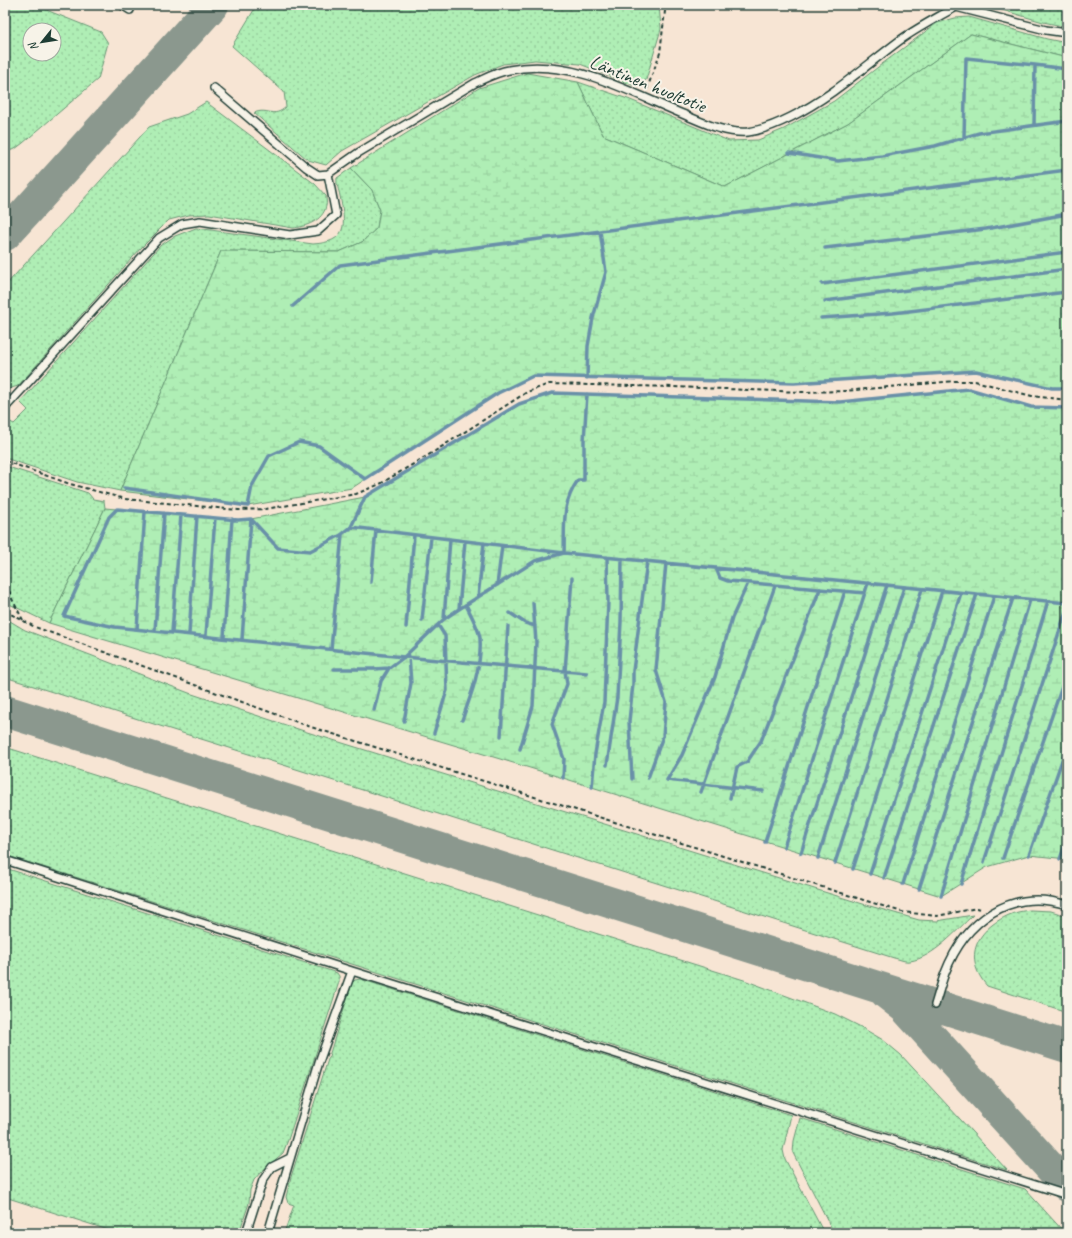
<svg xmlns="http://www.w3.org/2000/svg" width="1072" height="1238" viewBox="0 0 1072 1238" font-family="Caveat,sans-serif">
  <defs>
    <pattern id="grass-dots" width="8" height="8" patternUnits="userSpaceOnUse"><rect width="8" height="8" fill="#afeeb5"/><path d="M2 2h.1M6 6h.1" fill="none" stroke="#96cd9c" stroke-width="1.8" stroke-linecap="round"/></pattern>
    <pattern id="wetland-marsh" width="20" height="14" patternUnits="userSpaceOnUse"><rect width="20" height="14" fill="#afeeb5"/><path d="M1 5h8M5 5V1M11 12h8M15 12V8" fill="none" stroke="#96cd9c"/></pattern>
  </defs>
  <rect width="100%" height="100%" fill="#f7f3e8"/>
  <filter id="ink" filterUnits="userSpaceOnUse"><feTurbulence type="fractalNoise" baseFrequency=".025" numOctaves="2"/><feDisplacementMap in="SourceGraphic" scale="8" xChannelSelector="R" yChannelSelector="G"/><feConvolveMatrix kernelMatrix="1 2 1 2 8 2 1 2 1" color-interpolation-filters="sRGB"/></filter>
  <g filter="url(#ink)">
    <!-- built -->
    <path fill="#f7e5d4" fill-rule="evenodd" d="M 5,5 L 1067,5 L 1067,1233 L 5,1233 ZM 30,30 L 54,30 L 54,54 L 30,54 Z"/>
    <!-- grass -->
    <path fill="url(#grass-dots)" stroke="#679674" fill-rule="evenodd" d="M 6,5 L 34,5 L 101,32 L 108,43 L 98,79 L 23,143 L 15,149 L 5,152 L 5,33 C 8,24 13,14 6,5 ZM 30,30 L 54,30 L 54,54 L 30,54 Z
      M 257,5 L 659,5 L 661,29 L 646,80 L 635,86 L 580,64 L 535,60 L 503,64 L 475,75 L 342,151 L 326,165 L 308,160 L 254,113 C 268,107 273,119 286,107 L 284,92 L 232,46 Z
      M 985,5 L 1067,5 L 1067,27 L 1043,22 Z
      M 969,17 L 1047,39 L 1067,43 L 1067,58 L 971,34 L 848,123 L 725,187 L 603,135 L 578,82 L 628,99 L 729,141 L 758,140 L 784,129 L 834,101 L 882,64 L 937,23 L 955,18 Z
      M 206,102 L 315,184 L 326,196 C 326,199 327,203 326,206 C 323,221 305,227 293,228 L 209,214 L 189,215 L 169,220 L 141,248 L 18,386 L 5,390 L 5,286 L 149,127 L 187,114 Z
      M 351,168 L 372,190 L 380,210 L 377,228 L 362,242 L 339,252 L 221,251 L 120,491 L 77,482 L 5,458 L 5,419 L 14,424 L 28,410 L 20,402 L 161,245 L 175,236 L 196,228 L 313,244 C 348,242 346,225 340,196 C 339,190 336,185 337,178 Z
      M 5,466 L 88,493 L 93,499 L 104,501 L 105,508 L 49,623 L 5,602 Z
      M 5,618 L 25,630 L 189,693 L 307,732 L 863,904 L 919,920 L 937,921 L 973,915 C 957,930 933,958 910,961 C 905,962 899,959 894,958 L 5,677 Z
      M 5,747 L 744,980 L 835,1014 L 859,1026 L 883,1040 L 901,1055 L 1007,1170 L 5,855 Z
      M 5,868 L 331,971 L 337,973 L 339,976 L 339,982 L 288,1140 L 283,1153 L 261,1172 L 254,1180 L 250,1190 L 249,1203 L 239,1233 L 118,1233 L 5,1197 Z
      M 1030,910 L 1051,911 L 1067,916 L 1067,1012 L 987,986 C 962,957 977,929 1009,915 C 1015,912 1023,911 1030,910 Z
      M 360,979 L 791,1115 L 783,1150 L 785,1159 L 824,1233 L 284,1233 L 294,1205 L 288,1203 L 286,1197 L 291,1177 L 352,983 L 355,980 Z
      M 800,1118 L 1025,1189 L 1065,1233 L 834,1233 L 793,1153 L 794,1141 Z"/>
    <!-- wetland -->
    <path fill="url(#wetland-marsh)" stroke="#679674" d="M 971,34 L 1067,58 L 1067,388 L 1052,388 L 976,371 L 794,383 L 533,376 L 498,393 L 352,488 L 248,506 L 120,491 L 221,251 L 339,252 L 362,242 L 377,228 L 380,210 L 372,190 L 351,168 L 479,88 L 527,73 L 578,82 L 603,135 L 725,187 L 848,123 Z
      M 969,389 L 1031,407 L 1067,408 L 1067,859 L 1029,855 L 987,867 L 941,896 L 563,778 L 49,623 L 105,508 L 238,520 L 251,519 L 365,497 L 519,404 L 552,393 L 840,402 Z"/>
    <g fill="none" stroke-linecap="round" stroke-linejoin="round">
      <!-- stream -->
      <path stroke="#6990a8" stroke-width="3.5" d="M 1035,65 L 1067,69
        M 964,137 L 966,58 L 1035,65 L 1034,124
        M 789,153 L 838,161 L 882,156 L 935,146 L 979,133 L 1067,121
        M 825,248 L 986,229 L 1067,214
        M 822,284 L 1067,252
        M 825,301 L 1067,269
        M 293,306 L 340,265 L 1067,170
        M 821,318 L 893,313 L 1067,292
        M 587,378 L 588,346 L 593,318 L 606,272 L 600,231
        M 124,488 L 248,506 L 252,486 L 269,456 L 299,442 L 319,446 L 365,479 L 498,393 L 533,376 L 794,383 L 976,371 L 1052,388 L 1067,388
        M 251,519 L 278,548 L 310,551 L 341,535 L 351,527 L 365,497 L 519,404 L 552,393 L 840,402 L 969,389 L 1031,407 L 1067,408
        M 350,529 L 351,527 L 564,553 C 565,525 561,505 578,480 L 584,480 L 584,441 L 587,394
        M 716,568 L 720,578 L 728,581 L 865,593
        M 371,582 L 376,530
        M 748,583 L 732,618 L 715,677 L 682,755 L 667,780 L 763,791
        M 497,585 L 502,546
        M 478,597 L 484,543
        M 459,609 L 465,541
        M 510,613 L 525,623 L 535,626
        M 444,619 L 450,539
        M 422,620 L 431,537
        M 406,627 L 414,535
        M 137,629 L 145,512
        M 155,630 L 164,513
        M 172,632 L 181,515
        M 189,634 L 197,516
        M 206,635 L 215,518
        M 224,637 L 232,519
        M 242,639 L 251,519 L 238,520 L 117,509 L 109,517 L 64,616 L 115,627 L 404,657 L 444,619 L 459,609 L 535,561 L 564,553 L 1067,603
        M 331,649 L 342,535
        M 334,669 L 374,669 L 389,668
        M 374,710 L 381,681 L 389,668 L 404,657 L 587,673
        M 462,720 C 471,696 482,666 480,639 C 480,631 470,613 466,605
        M 404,721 L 411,683 L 409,657
        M 434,733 L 447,690 L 445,636 L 438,625
        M 501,736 L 508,626
        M 520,749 L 533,706 L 536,642 L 533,603
        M 607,765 L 617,697 L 621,622 L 622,559
        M 563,778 L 564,759 L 552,724 L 567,684 L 565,671 L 572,578
        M 648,778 L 663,736 L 666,702 L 656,670 L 666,563
        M 632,779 L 629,721 L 633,684 L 633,671 L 647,561
        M 592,787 L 595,754 L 604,702 L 608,601 L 607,557
        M 701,792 L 775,586
        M 730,798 L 737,767 L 747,762 L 761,741 L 820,589
        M 765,842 L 845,591
        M 784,847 L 868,583
        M 801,853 L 887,585
        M 1029,855 L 1067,746
        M 818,858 L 904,587
        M 1003,858 L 1067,672
        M 1060,859 L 1067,839
        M 984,862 L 1067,608
        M 835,863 L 922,589
        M 853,869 L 942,591
        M 870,874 L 961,593
        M 884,878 L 977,594
        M 903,884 L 994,596
        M 961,884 L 1048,601
        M 919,889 L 1013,598
        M 941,896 L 1030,600"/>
      <!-- taxiway -->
      <path stroke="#8b988e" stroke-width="32" d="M 5,235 L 213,5
        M 5,711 L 1067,1047
        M 886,993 L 904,1007 L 1067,1186"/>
      <defs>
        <path id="lane" d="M 122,5 L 130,10
          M 214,88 L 306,167 L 318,175 L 328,174 L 358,153 L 475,83 C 486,78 497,72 509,70 C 571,57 629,92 685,115 C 704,123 726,134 748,132 C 763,130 777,124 791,117 C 831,97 863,68 899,41 C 917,28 936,18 956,7 L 1046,30 L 1067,33
          M 5,408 L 159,238 L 182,224 L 200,221 L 290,235 L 318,231 L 336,215 L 328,174
          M 5,860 L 352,971 L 1067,1195
          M 935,1005 C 938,995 941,984 945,973 C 965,921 1010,887 1067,905
          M 246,1233 L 263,1180 L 272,1167 L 290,1158
          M 268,1233 L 319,1062 L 352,971"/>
      </defs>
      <!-- lane casing -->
      <use href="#lane" stroke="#1f3d34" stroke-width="10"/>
      <!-- path -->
      <path stroke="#1f3d34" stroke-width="2" stroke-dasharray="4 3" stroke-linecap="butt" d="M 647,89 L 660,53 L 665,11 L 664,5
        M 5,461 L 70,484 L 125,499 L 238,510 L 265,509 L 356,494 L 380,484 L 435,451 L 527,392 L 549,384 L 674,387 L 802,392 L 845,391 L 955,381 L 975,381 L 1032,396 L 1067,400
        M 5,578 L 12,599 L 23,620
        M 5,611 L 35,627 L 311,727 L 902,912 L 937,916 L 977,908 L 981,909"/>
      <!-- lane -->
      <use href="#lane" stroke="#f7f3e8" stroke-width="7"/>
    </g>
  </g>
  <g text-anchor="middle" stroke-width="4" stroke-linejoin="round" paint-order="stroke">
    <!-- street labels -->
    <g font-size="20" fill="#1f3d34" stroke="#f7f3e8">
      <text transform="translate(648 83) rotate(22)" y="7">Läntinen huoltotie</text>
    </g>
  </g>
  <!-- margin -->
  <rect width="1072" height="1238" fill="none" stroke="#f7f3e8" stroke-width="20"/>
  <rect x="10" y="10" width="1052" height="1218" fill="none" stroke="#1f3d34" stroke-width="1.5" filter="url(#ink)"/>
  <!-- north arrow -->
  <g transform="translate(42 42) rotate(240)"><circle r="19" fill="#f7f3e8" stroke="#a1aaa0"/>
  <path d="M0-3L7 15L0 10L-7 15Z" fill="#1f3d34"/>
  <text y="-6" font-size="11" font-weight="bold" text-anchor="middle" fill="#1f3d34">N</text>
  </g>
</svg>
